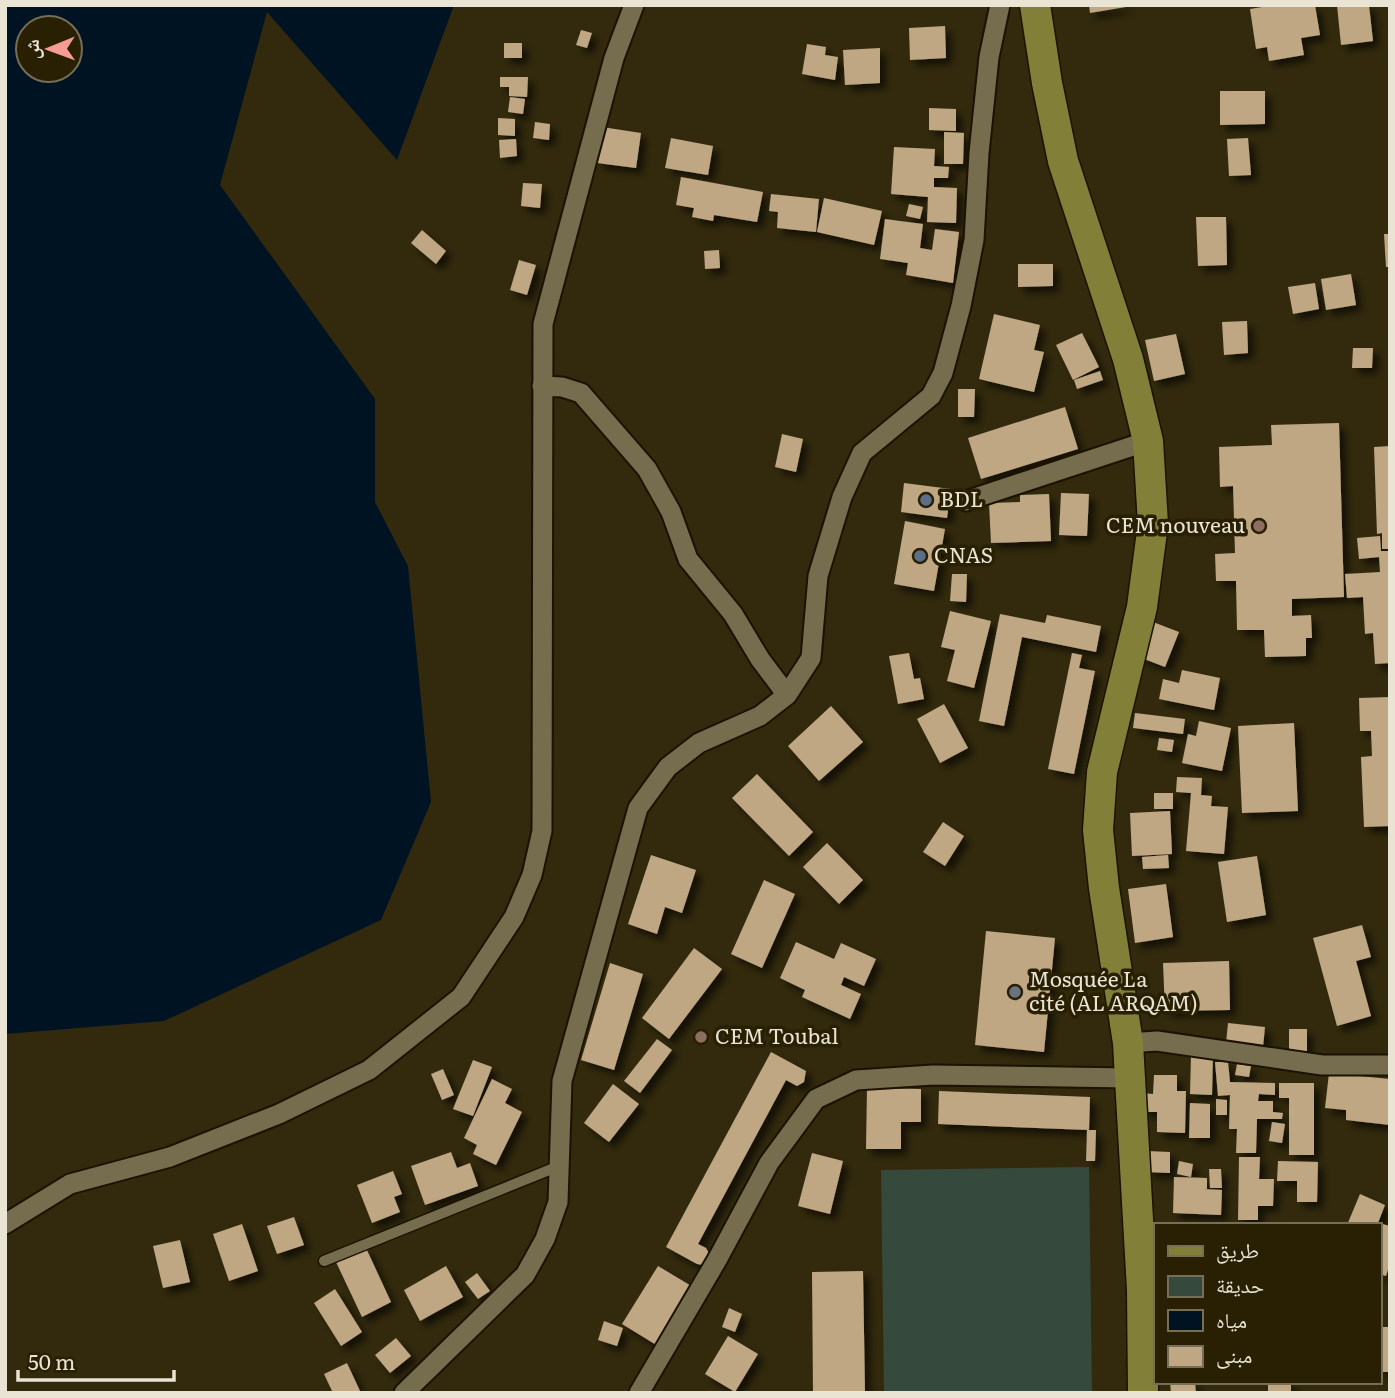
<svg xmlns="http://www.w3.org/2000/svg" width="1395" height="1398" viewBox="0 0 1395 1398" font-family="Literata,'Noto Naskh Arabic',serif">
  <defs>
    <filter id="shadow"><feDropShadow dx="6" dy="6" stdDeviation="3.5" flood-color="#0009"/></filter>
  </defs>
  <rect width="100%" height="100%" fill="#332a0d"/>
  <!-- green -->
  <path fill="#354a3d" d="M 1089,1167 L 1092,1393 L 884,1393 L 881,1170 Z"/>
  <!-- water -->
  <path fill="#001322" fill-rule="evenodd" d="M 5,5 L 454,5 L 397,160 L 267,12 L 220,185 L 375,399 L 375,502 L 408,566 L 431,802 L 381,920 L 164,1021 L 5,1034 ZM 28,28 L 70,28 L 70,70 L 28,70 Z"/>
  <!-- building -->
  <path fill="#bfa784" filter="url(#shadow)" d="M 1089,5 L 1126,5 L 1126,7 L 1090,13 Z
    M 1274,5 L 1315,5 L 1320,35 L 1301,38 L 1304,55 L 1269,61 L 1267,47 L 1256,49 L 1250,9 Z
    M 1337,5 L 1369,5 L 1373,41 L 1341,45 Z
    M 945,26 L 946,58 L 910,60 L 909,28 Z
    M 581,30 L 592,33 L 587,48 L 576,45 Z
    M 504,43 L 522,43 L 522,58 L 504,58 Z
    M 807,44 L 826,47 L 825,55 L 838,57 L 835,80 L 802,74 Z
    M 880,48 L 880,83 L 845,85 L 843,50 Z
    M 500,77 L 528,77 L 527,97 L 509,96 L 509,87 L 500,87 Z
    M 1220,91 L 1265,91 L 1265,124 L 1220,125 Z
    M 510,97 L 525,99 L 523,114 L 508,112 Z
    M 929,108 L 956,109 L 956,131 L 929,130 Z
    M 498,118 L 515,119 L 515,136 L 498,135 Z
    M 535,122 L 550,124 L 549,140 L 533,138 Z
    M 602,127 L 641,133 L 636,168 L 597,163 Z
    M 944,132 L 964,133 L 963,164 L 944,164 Z
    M 671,138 L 713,146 L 708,175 L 665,168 Z
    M 1248,138 L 1251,175 L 1229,176 L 1227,139 Z
    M 516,139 L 517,156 L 500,158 L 499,140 Z
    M 894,147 L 935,149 L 934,166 L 949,167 L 948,178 L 934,178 L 934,187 L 957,188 L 956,223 L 927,222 L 928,197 L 891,194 Z
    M 681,177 L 763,192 L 757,222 L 714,215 L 713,221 L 692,217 L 694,208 L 676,205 Z
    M 523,183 L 542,184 L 540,208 L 521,206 Z
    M 771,194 L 819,199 L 816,232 L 777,228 L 778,212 L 769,211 Z
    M 824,198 L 882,211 L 874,245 L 817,232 Z
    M 909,204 L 923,207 L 920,219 L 906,216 Z
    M 1196,217 L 1226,217 L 1227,265 L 1198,266 Z
    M 885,219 L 923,224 L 920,248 L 932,250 L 935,229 L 959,232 L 953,283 L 906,275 L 908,263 L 880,259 Z
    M 422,230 L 446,251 L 436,264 L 411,243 Z
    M 1384,234 L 1390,234 L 1390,267 L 1386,267 Z
    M 719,250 L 720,268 L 705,269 L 704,251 Z
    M 519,260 L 536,265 L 527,295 L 510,290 Z
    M 1018,264 L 1053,264 L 1053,286 L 1018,287 Z
    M 1351,274 L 1356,305 L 1326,310 L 1321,279 Z
    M 1315,283 L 1319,309 L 1293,314 L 1288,287 Z
    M 994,314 L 1040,325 L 1034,350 L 1044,352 L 1034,392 L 979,379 Z
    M 1247,321 L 1248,353 L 1224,355 L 1222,322 Z
    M 1082,333 L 1099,367 L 1073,380 L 1056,345 Z
    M 1176,334 L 1185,374 L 1154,381 L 1145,340 Z
    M 1353,348 L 1373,348 L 1372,368 L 1352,368 Z
    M 1100,371 L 1103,380 L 1077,389 L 1074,380 Z
    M 958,389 L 975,389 L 974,417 L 958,417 Z
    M 1065,407 L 1078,449 L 981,479 L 968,438 Z
    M 1339,423 L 1344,597 L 1292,599 L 1292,616 L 1311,615 L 1312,638 L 1306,638 L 1306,656 L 1265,657 L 1264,630 L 1237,630 L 1236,581 L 1216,581 L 1215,554 L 1235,553 L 1233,486 L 1220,487 L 1219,447 L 1272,445 L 1271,425 Z
    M 782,434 L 803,439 L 796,472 L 775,467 Z
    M 1390,446 L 1390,549 L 1382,549 L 1382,533 L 1377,534 L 1374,447 Z
    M 904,483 L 951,489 L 947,518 L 901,512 Z
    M 1061,493 L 1089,494 L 1087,536 L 1059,535 Z
    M 1049,494 L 1051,541 L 991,543 L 989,503 L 1020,502 L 1020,495 Z
    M 905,521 L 945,529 L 934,591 L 894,584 Z
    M 1380,536 L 1381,551 L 1390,551 L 1390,663 L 1375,664 L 1373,633 L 1365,634 L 1363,597 L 1347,598 L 1345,574 L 1380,572 L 1379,557 L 1359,559 L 1357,538 Z
    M 952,574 L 967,574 L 966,602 L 950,601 Z
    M 950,611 L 991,621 L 974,688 L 947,681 L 955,650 L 941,647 Z
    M 1000,614 L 1045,623 L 1047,615 L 1101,626 L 1096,652 L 1022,637 L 1004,726 L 979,721 Z
    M 1153,622 L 1179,632 L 1165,667 L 1139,657 Z
    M 909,653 L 914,679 L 920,678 L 924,699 L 898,704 L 889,656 Z
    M 1072,653 L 1082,655 L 1079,668 L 1095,671 L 1074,774 L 1048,769 Z
    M 1182,670 L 1220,678 L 1214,710 L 1159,699 L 1163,679 L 1179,683 Z
    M 1390,697 L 1390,826 L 1364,827 L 1361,757 L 1372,756 L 1371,731 L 1360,731 L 1359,698 Z
    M 944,704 L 968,748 L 940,763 L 917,719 Z
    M 831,706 L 863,742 L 819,781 L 788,746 Z
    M 1135,713 L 1185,719 L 1183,734 L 1133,728 Z
    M 1199,721 L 1231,728 L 1222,771 L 1182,763 L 1188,734 L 1196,736 Z
    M 1294,723 L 1298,811 L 1242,813 L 1238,726 Z
    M 1159,738 L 1174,740 L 1172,752 L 1157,750 Z
    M 757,774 L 813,832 L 789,856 L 732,798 Z
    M 1177,777 L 1202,778 L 1201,795 L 1212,796 L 1211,806 L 1228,807 L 1224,854 L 1186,851 L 1191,793 L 1176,792 Z
    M 1154,793 L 1173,793 L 1173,809 L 1154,809 Z
    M 1170,811 L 1172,854 L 1132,856 L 1130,813 Z
    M 943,822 L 964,836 L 945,866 L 923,852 Z
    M 827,843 L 863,880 L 839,904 L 803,867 Z
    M 651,855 L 696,870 L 682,913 L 665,907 L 657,934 L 628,924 Z
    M 1168,855 L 1169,868 L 1143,869 L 1142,857 Z
    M 1257,856 L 1266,915 L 1227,922 L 1218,862 Z
    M 764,880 L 795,894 L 762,968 L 731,954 Z
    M 1166,884 L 1173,937 L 1135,943 L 1128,889 Z
    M 1362,925 L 1371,957 L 1356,961 L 1371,1016 L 1337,1026 L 1313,938 Z
    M 986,931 L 1055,938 L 1044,1052 L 975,1045 Z
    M 796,942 L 834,959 L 841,943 L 876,959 L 864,986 L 844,977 L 841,985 L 861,994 L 850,1019 L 802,997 L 805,990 L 780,978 Z
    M 694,948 L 722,969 L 669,1039 L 642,1018 Z
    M 1229,961 L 1230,1010 L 1165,1011 L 1163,963 Z
    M 610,963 L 643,974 L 614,1070 L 581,1060 Z
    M 1228,1023 L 1265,1027 L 1263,1047 L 1226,1043 Z
    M 1289,1029 L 1307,1029 L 1307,1051 L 1289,1051 Z
    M 657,1039 L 672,1050 L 640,1093 L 624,1081 Z
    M 771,1052 L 806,1071 L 804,1082 L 797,1086 L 786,1080 L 698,1244 L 706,1248 L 710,1255 L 703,1265 L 697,1264 L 666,1247 Z
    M 1191,1055 L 1213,1055 L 1212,1095 L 1190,1094 Z
    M 473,1060 L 492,1067 L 473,1116 L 453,1109 Z
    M 1215,1062 L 1228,1062 L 1230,1082 L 1275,1083 L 1275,1095 L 1259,1094 L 1258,1101 L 1273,1101 L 1273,1112 L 1283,1113 L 1282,1119 L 1257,1119 L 1256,1153 L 1236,1153 L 1237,1129 L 1229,1129 L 1230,1095 L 1218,1096 Z
    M 1237,1064 L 1251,1066 L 1249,1077 L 1235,1075 Z
    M 443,1069 L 454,1095 L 442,1100 L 431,1074 Z
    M 1329,1073 L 1390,1079 L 1390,1125 L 1346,1120 L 1346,1110 L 1325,1108 Z
    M 1154,1075 L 1177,1075 L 1177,1091 L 1186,1091 L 1185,1133 L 1157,1132 L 1157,1112 L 1142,1112 L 1142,1093 L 1153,1094 Z
    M 492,1079 L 512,1089 L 505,1103 L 522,1112 L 496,1165 L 473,1154 L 477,1145 L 464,1138 Z
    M 1279,1083 L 1314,1083 L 1314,1155 L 1289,1155 L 1289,1098 L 1279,1098 Z
    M 613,1084 L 639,1104 L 609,1142 L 584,1123 Z
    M 867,1088 L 921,1089 L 921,1122 L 901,1122 L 901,1149 L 866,1149 Z
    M 939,1091 L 1090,1097 L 1089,1130 L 938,1124 Z
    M 1216,1099 L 1227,1100 L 1227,1115 L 1216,1115 Z
    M 1190,1103 L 1210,1104 L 1210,1138 L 1189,1138 Z
    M 1272,1122 L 1285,1124 L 1282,1143 L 1269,1141 Z
    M 1087,1130 L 1096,1130 L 1095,1161 L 1086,1161 Z
    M 1147,1151 L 1170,1152 L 1170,1173 L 1146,1172 Z
    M 451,1152 L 457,1168 L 470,1163 L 478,1186 L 425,1205 L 411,1166 Z
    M 812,1153 L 843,1161 L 830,1214 L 798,1206 Z
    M 1239,1157 L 1260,1157 L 1259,1179 L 1274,1179 L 1273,1206 L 1258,1206 L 1258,1220 L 1238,1220 Z
    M 1179,1161 L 1193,1164 L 1191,1177 L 1177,1174 Z
    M 1278,1161 L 1318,1162 L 1317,1202 L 1297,1202 L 1297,1181 L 1277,1181 Z
    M 1209,1169 L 1221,1169 L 1222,1188 L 1210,1188 Z
    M 393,1171 L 402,1194 L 394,1197 L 400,1212 L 372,1223 L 357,1185 Z
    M 1174,1177 L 1207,1178 L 1207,1189 L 1203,1189 L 1222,1190 L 1221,1215 L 1173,1213 Z
    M 1360,1194 L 1385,1205 L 1378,1223 L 1390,1226 L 1390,1263 L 1386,1276 L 1379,1274 L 1379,1225 L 1347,1225 Z
    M 294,1217 L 304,1245 L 277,1254 L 267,1226 Z
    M 242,1224 L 258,1271 L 229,1281 L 213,1234 Z
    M 180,1240 L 190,1282 L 163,1288 L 153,1246 Z
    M 366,1248 L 391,1302 L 362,1317 L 336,1262 Z
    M 446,1266 L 463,1297 L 420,1321 L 404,1290 Z
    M 658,1266 L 693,1287 L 658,1346 L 622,1324 Z
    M 863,1271 L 865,1393 L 813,1393 L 812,1272 Z
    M 477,1273 L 490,1291 L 478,1299 L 465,1282 Z
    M 335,1289 L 362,1332 L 341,1346 L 314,1303 Z
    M 729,1308 L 742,1314 L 735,1332 L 722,1327 Z
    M 604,1321 L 623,1328 L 617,1346 L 598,1340 Z
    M 1379,1327 L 1390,1327 L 1390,1372 L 1379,1372 Z
    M 728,1336 L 758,1354 L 735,1392 L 705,1374 Z
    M 396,1338 L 411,1356 L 390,1373 L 375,1355 Z
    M 347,1363 L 360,1391 L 333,1393 L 324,1374 Z
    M 1170,1382 L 1195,1382 L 1196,1393 L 1171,1393 Z
    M 1268,1382 L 1291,1382 L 1291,1393 L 1268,1393 Z"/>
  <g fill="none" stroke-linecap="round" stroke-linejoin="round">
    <defs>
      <path id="service" d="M 324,1261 L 559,1166"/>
      <path id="minor" d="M 542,386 L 562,387 L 581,393 L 647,469 L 671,512 L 688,559 L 733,614 L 760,659 L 787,695
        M 966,501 L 1148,441
        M 1128,1043 L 1157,1041 L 1322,1065 L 1390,1065
        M 5,1224 L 70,1184 L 170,1157 L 279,1114 L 369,1070 L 461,997 L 514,917 L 532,875 L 542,831 L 543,324 L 614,58 L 634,5
        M 404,1393 L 525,1275 L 545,1239 L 558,1202 L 562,1081 L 638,808 L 668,767 L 699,743 L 760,716 L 787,695 L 811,658 L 818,576 L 842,497 L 862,453 L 931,396 L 943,373 L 961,306 L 974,240 L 979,153 L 989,57 L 1000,5
        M 639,1393 L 717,1260 L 769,1163 L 816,1099 L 856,1080 L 933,1075 L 1129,1078"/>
      <path id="primary" d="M 1035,5 L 1047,83 L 1063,161 L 1128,359 L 1148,441 L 1153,524 L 1142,607 L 1102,772 L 1098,830 L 1104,888 L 1128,1043 L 1142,1290 L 1143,1393"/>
    </defs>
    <!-- service casing -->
    <use href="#service" stroke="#1b1200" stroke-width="13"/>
    <!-- minor casing -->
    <use href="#minor" stroke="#1b1200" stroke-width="23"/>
    <!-- primary casing -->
    <use href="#primary" stroke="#1b1200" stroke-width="33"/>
    <!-- service -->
    <use href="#service" stroke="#766d4e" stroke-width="10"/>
    <!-- minor -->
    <use href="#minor" stroke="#766d4e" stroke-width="19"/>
    <!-- primary -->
    <use href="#primary" stroke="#817f38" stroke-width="30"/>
  </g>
  <!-- markers -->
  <g fill="#5c6f8a" stroke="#292003" stroke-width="2.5">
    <circle cx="926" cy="500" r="7"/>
    <circle cx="920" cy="556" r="7"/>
  </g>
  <g fill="#8d6e63" stroke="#292003" stroke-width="2.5">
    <circle cx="1259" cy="526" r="7"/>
    <circle cx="701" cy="1037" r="7"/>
  </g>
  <circle fill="#6b7280" stroke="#292003" stroke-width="2.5" cx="1015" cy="992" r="7"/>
  <g text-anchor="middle" stroke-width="7" stroke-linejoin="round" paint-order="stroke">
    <!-- poi labels -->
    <g font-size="21" fill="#e9e4d4" stroke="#292003" text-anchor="start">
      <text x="940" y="507">BDL</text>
      <text x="1245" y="533" text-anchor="end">CEM nouveau</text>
      <text x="934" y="563">CNAS</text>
      <text x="1029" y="987">Mosquée La<tspan x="1029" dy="24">cité (AL ARQAM)</tspan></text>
      <text x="715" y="1044">CEM Toubal</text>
    </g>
  </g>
  <!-- border -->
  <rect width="1395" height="1398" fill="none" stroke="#e9e4d4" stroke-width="14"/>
  <!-- legend -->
  <rect x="1154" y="1223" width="228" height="161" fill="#292003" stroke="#766e57" stroke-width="2"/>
  <rect x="1168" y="1246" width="35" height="10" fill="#817f38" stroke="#766e57" stroke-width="2"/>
  <text x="1216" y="1258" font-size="21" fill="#e9e4d4">طريق</text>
  <rect x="1168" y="1276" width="35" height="21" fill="#354a3d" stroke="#766e57" stroke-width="2"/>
  <text x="1216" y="1293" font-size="21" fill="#e9e4d4">حديقة</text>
  <rect x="1168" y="1310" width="35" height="21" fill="#001322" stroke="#766e57" stroke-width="2"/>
  <text x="1216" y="1328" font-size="21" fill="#e9e4d4">مياه</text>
  <rect x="1168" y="1346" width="35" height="21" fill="#bfa784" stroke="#766e57" stroke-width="2"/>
  <text x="1216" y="1363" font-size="21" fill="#e9e4d4">مبنى</text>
  <!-- north arrow -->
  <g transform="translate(49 49) rotate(269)"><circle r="33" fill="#292003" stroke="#766e57" stroke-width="2"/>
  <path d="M0-5L12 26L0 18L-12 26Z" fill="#f59c95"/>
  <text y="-10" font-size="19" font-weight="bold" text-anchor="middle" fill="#e9e4d4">ش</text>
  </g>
  <!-- scale -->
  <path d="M18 1370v10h156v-10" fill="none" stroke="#e9e4d4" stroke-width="3.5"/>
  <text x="28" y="1370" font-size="21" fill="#e9e4d4" stroke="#292003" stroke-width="5" paint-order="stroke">50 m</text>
</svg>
